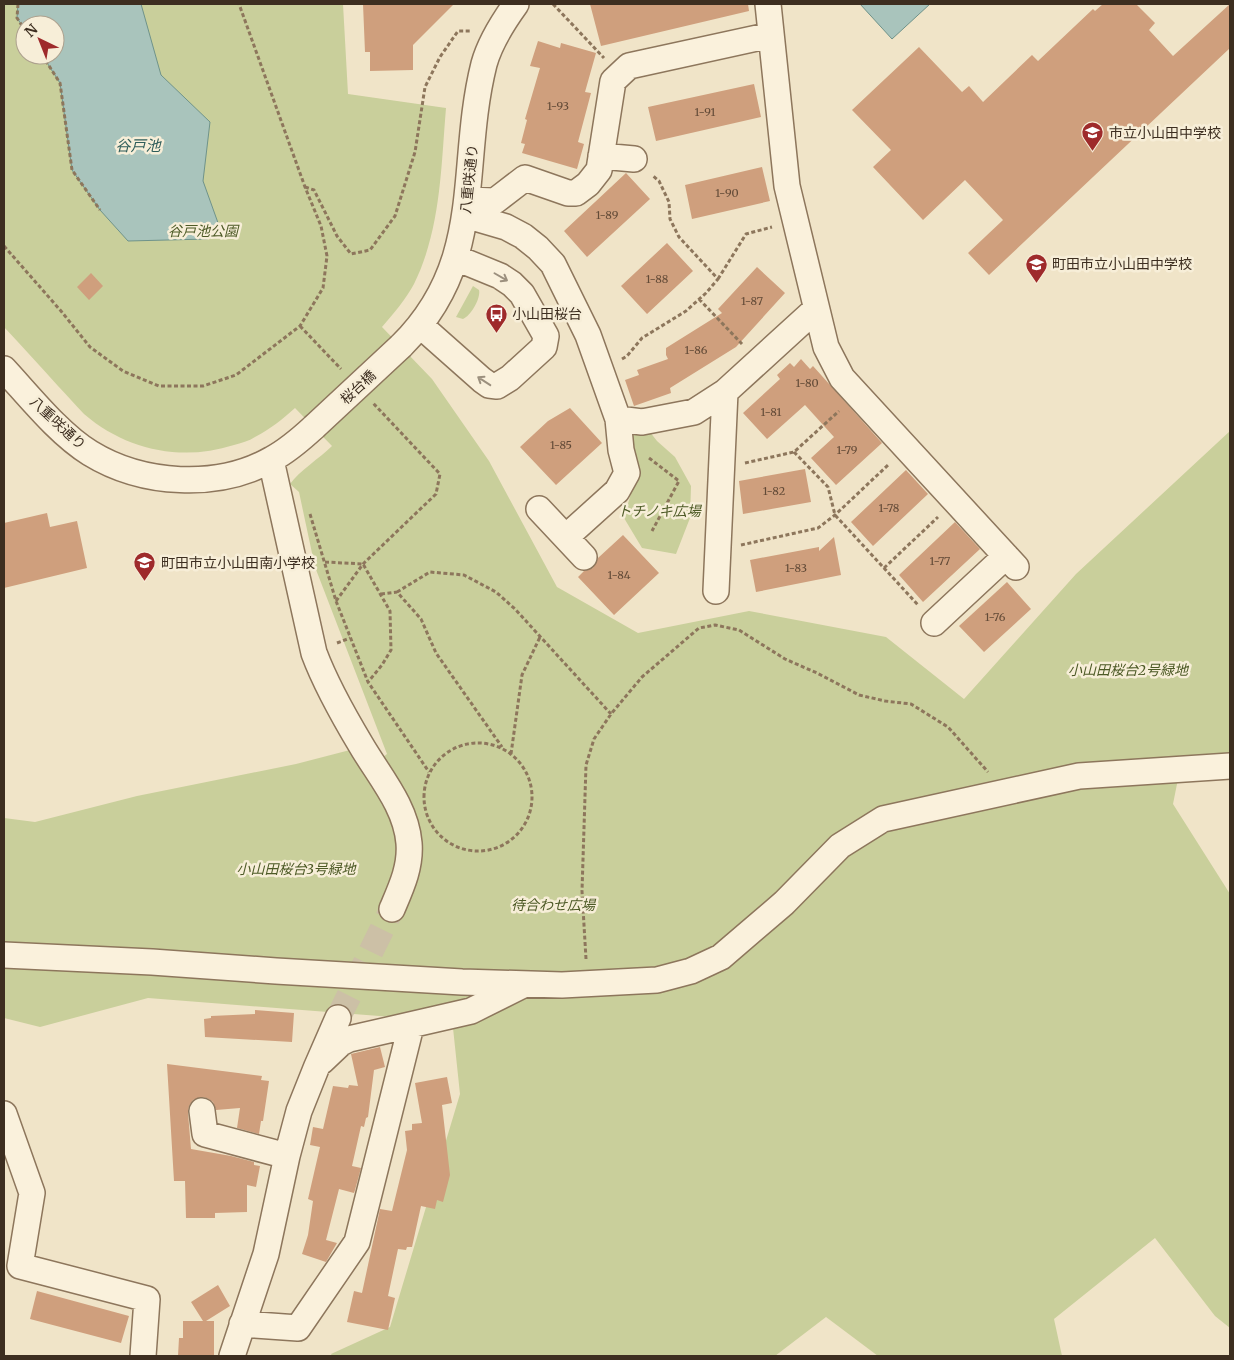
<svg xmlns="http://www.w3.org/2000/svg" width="1234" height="1360" viewBox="0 0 1234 1360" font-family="Merriweather,'Noto Sans JP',serif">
  <rect width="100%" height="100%" fill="#f0e4c8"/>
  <!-- green -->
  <path fill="#c9cf9b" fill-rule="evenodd" d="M 4,4 L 343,4 L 348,94 L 446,108 C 441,167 441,229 414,284 C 406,299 394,313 382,327 L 432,379 L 489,461 L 557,587 L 638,633 L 749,611 L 886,637 L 964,699 L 1076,574 L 1230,431 L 1230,766 L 1180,769 L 1173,804 L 1230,894 L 1230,1328 L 1215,1316 L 1155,1238 L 1054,1319 L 1062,1356 L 878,1356 L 826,1317 L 775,1356 L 332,1356 L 331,1354 L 390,1327 L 460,1094 L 451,1009 L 405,1018 L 148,998 L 40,1027 L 4,1018 L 4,818 L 35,822 L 137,796 L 296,764 L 350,750 L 367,769 L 387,754 L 315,567 L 299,492 L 290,484 C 299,471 320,458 332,446 L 295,408 C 283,419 270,429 255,437 C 249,441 241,443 234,445 C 181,462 126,450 84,414 C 75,405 67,395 58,386 C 40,366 22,346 4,327 ZM 25,25 L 55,25 L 55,55 L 25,55 Z
    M 473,286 L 479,290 C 481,298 471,316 463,319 L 456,317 Z
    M 618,419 L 642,422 L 657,441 L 675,457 L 691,486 L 690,518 L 676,554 L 642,548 L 624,518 L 638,468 Z"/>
  <!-- water -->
  <path fill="#a9c4bc" stroke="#6f938a" d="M 18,4 L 141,4 L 161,75 L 210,122 L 203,181 L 222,234 L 207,239 L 128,241 L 100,210 L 72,170 L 60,83 L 42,55 L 55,55 L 55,25 L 25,25 L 25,30 L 17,18 Z
    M 860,4 L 930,4 L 892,39 Z"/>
  <!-- building -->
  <path fill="#cf9f7d" d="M 363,4 L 454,4 L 413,45 L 413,70 L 370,71 L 370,52 L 365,52 Z
    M 590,4 L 748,4 L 749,11 L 601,46 Z
    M 1103,4 L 1136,4 L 1155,23 L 1149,30 L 1173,56 L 1230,4 L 1230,48 L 989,275 L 968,253 L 1003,220 L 965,180 L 923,220 L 873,167 L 891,150 L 852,110 L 919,47 L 962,92 L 969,86 L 983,102 L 1032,55 L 1038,61 L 1093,9 L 1095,11 Z
    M 538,41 L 560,48 L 561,43 L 596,53 L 585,92 L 591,93 L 578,142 L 584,144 L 577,169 L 522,153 L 525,144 L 521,143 L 527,120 L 525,119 L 540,68 L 530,66 Z
    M 754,84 L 761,117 L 656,141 L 648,107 Z
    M 762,167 L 770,201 L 692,219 L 685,185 Z
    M 626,173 L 650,199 L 587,257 L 564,231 Z
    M 667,243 L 693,271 L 647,314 L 621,286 Z
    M 757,267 L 785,293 L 736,347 L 670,388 L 671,393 L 634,406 L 625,380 L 639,375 L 637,370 L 668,359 L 666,355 L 666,348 L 722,313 L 718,309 Z
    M 91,273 L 103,286 L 89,300 L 77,287 Z
    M 801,359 L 810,369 L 813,366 L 882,443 L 836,485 L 811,458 L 834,437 L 805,405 L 767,439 L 743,413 L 780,379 L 777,375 L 790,363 L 794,367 Z
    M 570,408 L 602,443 L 556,485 L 520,447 L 548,421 Z
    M 805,469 L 811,502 L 743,514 L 739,481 Z
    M 906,470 L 928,494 L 873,546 L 851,522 Z
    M 47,513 L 50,527 L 77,521 L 87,568 L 4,588 L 4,523 Z
    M 955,522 L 980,549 L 923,602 L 899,575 Z
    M 623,535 L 659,573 L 614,615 L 578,577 L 584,571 L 593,568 L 598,558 Z
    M 834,537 L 841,575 L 756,592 L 750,560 L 819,547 L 819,551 Z
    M 1007,582 L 1031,609 L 984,652 L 959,626 Z
    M 255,1010 L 294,1013 L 292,1042 L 205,1037 L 204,1019 L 211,1018 L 211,1016 L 255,1014 Z
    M 380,1047 L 385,1067 L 374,1070 L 368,1117 L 366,1118 L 364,1127 L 361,1126 L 352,1166 L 361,1168 L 355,1190 L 354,1193 L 339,1189 L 326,1240 L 337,1243 L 326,1262 L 302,1254 L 308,1235 L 313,1201 L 308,1199 L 320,1147 L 310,1145 L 313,1127 L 323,1129 L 333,1086 L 348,1088 L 349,1085 L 358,1086 L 351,1054 Z
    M 167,1064 L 262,1076 L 261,1080 L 269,1081 L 263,1121 L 261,1121 L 259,1134 L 237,1128 L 240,1108 L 216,1110 L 213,1102 L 207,1098 L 201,1097 L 193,1100 L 189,1106 L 188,1113 L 191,1149 L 231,1156 L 254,1162 L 254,1165 L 260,1166 L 256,1187 L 247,1185 L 247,1212 L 215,1213 L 215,1218 L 186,1218 L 185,1181 L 174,1181 Z
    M 447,1077 L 452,1103 L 442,1105 L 450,1175 L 443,1202 L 437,1200 L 435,1209 L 421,1206 L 412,1247 L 407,1247 L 406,1250 L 398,1249 L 388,1296 L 395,1298 L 388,1330 L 347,1322 L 354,1291 L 362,1293 L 380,1209 L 392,1211 L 407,1150 L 405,1131 L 412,1130 L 412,1124 L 422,1123 L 415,1083 Z
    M 218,1285 L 230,1306 L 206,1321 L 214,1321 L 214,1355 L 178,1356 L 179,1338 L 183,1338 L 183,1321 L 203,1321 L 191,1302 Z
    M 37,1291 L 129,1316 L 121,1343 L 30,1319 Z"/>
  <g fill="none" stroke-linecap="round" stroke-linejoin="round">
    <!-- minor-tunnel -->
    <path stroke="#ccc0a6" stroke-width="25" stroke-dasharray="25 12" stroke-linecap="butt" d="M 338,1018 L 392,909"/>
    <defs>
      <path id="minor" d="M 768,4 L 787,186 L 826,347 L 842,378 L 1016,567
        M 601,156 L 634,159
        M 468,200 L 495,201 L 525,178 L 568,193 L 576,193 L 588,184 L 599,170 L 613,81 L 629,66 L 771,35
        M 465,215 L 506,227 L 523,236 L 538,248 L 553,264 L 588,335 L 618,419 L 642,422 L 694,412 L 725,392 L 816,309
        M 421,326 L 482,380 L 489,385 L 497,386 L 510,378 L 544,347 L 546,336 L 522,294 L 512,284 L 500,276 L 456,258
        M 401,346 C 487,261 458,168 484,64 C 490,42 503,22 516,4
        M 4,369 C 29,396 59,434 90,453 C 142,485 218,490 272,459 C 287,451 301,439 314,427
        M 271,460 L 314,653 C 326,685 343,715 361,745 C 379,776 406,806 409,843 C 411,867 401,888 392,909
        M 539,509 L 584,557
        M 566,537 L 617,491 L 627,473 L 621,450 L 618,419
        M 716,591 L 725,392
        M 934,623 L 1006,556
        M 4,955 L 152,962 L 276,971 L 462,982 L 562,985 L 657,980 L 691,971 L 721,957 L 784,903 L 840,846 L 883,819 L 1079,776 L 1230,766
        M 322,1061 L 341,1043 L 349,1039 L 471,1011 L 525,984
        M 202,1111 L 205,1134 L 287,1156
        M 4,1114 L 32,1193 L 20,1266 L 147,1299 L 143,1356
        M 242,1324 L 298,1328 L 357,1242 L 411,1026
        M 232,1356 L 266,1254 L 287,1156 L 299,1111 L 317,1066 L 338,1018"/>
    </defs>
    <!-- minor casing -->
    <use href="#minor" stroke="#8d765c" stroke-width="28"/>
    <!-- path -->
    <path stroke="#8d765c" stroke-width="3" stroke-dasharray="4 2.5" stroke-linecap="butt" d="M 18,4 L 17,18 L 25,30
      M 553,4 L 604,58
      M 42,55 L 60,83 L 72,170 L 100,210
      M 305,187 L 314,190 L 337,236 L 351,254 L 370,250 L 395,216 L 415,152 L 425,87 L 440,57 L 458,31 L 470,31
      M 4,246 L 61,311 L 90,347 L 123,371 L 159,386 L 203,386 L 236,375 L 300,326 L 323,288 L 327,256 L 321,226 L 305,187 L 239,4
      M 718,279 L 746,234 L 772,227
      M 699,299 L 742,344
      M 300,326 L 341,369
      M 622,359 L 627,356 L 642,338 L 686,311 L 706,293 L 718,279 L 679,237 L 670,219 L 669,202 L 659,181 L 652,175
      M 794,452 L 828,487 L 835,515 L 919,606
      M 649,458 L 679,481 L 652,531
      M 745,463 L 794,452 L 839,411
      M 310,514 L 336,601 L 368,682 L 429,772
      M 741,545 L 818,528 L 835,515 L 888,465
      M 325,562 L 363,564 L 390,611 L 391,650 L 382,665 L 368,682
      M 884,568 L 938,517
      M 397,592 L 430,572 L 464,575 L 496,592 L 515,609 L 611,714
      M 381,594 L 397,592 L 421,619 L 436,653 L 502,747
      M 336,601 L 363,564 L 436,494 L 440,474 L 373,403
      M 337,643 L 350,638
      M424 797a54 54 0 1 1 108 0a54 54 0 1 1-108 0Z
      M 511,754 L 522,675 L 540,637
      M 586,959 L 582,891 L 586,765 L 594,739 L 611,714 L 642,677 L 699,628 L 715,625 L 739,630 L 785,659 L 817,673 L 859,695 L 885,701 L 911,704 L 948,727 L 988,772"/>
    <!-- minor -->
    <use href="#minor" stroke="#faf1dc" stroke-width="25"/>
    <defs>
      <path id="minor-bridge" d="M 314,427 L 401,346"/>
    </defs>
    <!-- minor-bridge casing -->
    <use href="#minor-bridge" stroke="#8d765c" stroke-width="28" stroke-linecap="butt"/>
    <!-- minor-bridge -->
    <use href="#minor-bridge" stroke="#faf1dc" stroke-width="25"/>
  </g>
  <!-- one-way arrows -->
  <defs><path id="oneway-shaft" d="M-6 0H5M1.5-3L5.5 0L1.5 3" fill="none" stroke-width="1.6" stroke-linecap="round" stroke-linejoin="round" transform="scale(1.25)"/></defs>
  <g stroke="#9c907e">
    <use href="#oneway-shaft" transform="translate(501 277) rotate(30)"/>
    <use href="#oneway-shaft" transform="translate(484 381) rotate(-147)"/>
  </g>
  <!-- icons -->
  <defs>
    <symbol id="school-pin" viewBox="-11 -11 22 30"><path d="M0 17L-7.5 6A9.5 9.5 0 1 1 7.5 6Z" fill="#9e2a2b" stroke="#f7eed8"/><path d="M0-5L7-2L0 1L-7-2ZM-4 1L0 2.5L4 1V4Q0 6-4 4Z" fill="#fff"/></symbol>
    <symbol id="bus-pin" viewBox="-11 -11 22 30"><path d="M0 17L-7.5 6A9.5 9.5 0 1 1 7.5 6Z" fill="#9e2a2b" stroke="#f7eed8"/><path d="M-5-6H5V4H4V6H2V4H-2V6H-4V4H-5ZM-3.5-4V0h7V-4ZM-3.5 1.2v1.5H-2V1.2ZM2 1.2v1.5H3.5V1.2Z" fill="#fff"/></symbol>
  </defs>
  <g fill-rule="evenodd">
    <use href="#school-pin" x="1080" y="120" width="25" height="34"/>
    <use href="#school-pin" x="1024" y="252" width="25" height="34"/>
    <use href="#bus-pin" x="484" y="302" width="25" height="34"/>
    <use href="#school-pin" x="132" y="550" width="25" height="34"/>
  </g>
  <g text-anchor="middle" stroke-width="5" stroke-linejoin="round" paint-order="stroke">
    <!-- number labels -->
    <g font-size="11" fill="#624a37">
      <text x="558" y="110">1-93</text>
      <text x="705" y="116">1-91</text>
      <text x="727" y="197">1-90</text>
      <text x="607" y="219">1-89</text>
      <text x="657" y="283">1-88</text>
      <text x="752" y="305">1-87</text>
      <text x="696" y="354">1-86</text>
      <text x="807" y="387">1-80</text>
      <text x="771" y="416">1-81</text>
      <text x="561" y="449">1-85</text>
      <text x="847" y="454">1-79</text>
      <text x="774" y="495">1-82</text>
      <text x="889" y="512">1-78</text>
      <text x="940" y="565">1-77</text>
      <text x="796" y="572">1-83</text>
      <text x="619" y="579">1-84</text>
      <text x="995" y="621">1-76</text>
    </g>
    <!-- poi labels -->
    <g font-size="14" fill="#3d2e20" stroke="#f7eed8" text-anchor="start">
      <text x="1109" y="138">市立小山田中学校</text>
      <text x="1052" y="269">町田市立小山田中学校</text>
      <text x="512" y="319">小山田桜台</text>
      <text x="161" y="568">町田市立小山田南小学校</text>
    </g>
    <!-- street labels -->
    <g font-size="14" fill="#3d2e20" stroke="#f7eed8">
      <text transform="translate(469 179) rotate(-84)" y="5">八重咲通り</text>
      <text transform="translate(358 387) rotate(-43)" y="5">桜台橋</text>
      <text transform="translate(58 423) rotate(43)" y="5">八重咲通り</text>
    </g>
    <!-- park labels -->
    <g font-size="14" font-style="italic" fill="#4d5a26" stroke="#f7eed8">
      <text x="203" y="236">谷戸池公園</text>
      <text x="659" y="516">トチノキ広場</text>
      <text x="1128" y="675">小山田桜台2号緑地</text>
      <text x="296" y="874">小山田桜台3号緑地</text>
      <text x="553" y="910">待合わせ広場</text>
    </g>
    <!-- water labels -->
    <g font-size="15" font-style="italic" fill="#2f5d5a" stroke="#f7eed8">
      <text x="138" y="151">谷戸池</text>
    </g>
  </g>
  <!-- border -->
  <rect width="1234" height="1360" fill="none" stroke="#3d2e20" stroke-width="10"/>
  <!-- north arrow -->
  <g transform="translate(40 40) rotate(317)"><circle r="24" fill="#f7eed8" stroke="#ada18e"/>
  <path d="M0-4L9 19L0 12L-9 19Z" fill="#9e2a2b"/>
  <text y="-8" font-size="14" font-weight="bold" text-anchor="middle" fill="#3d2e20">N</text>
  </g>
</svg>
